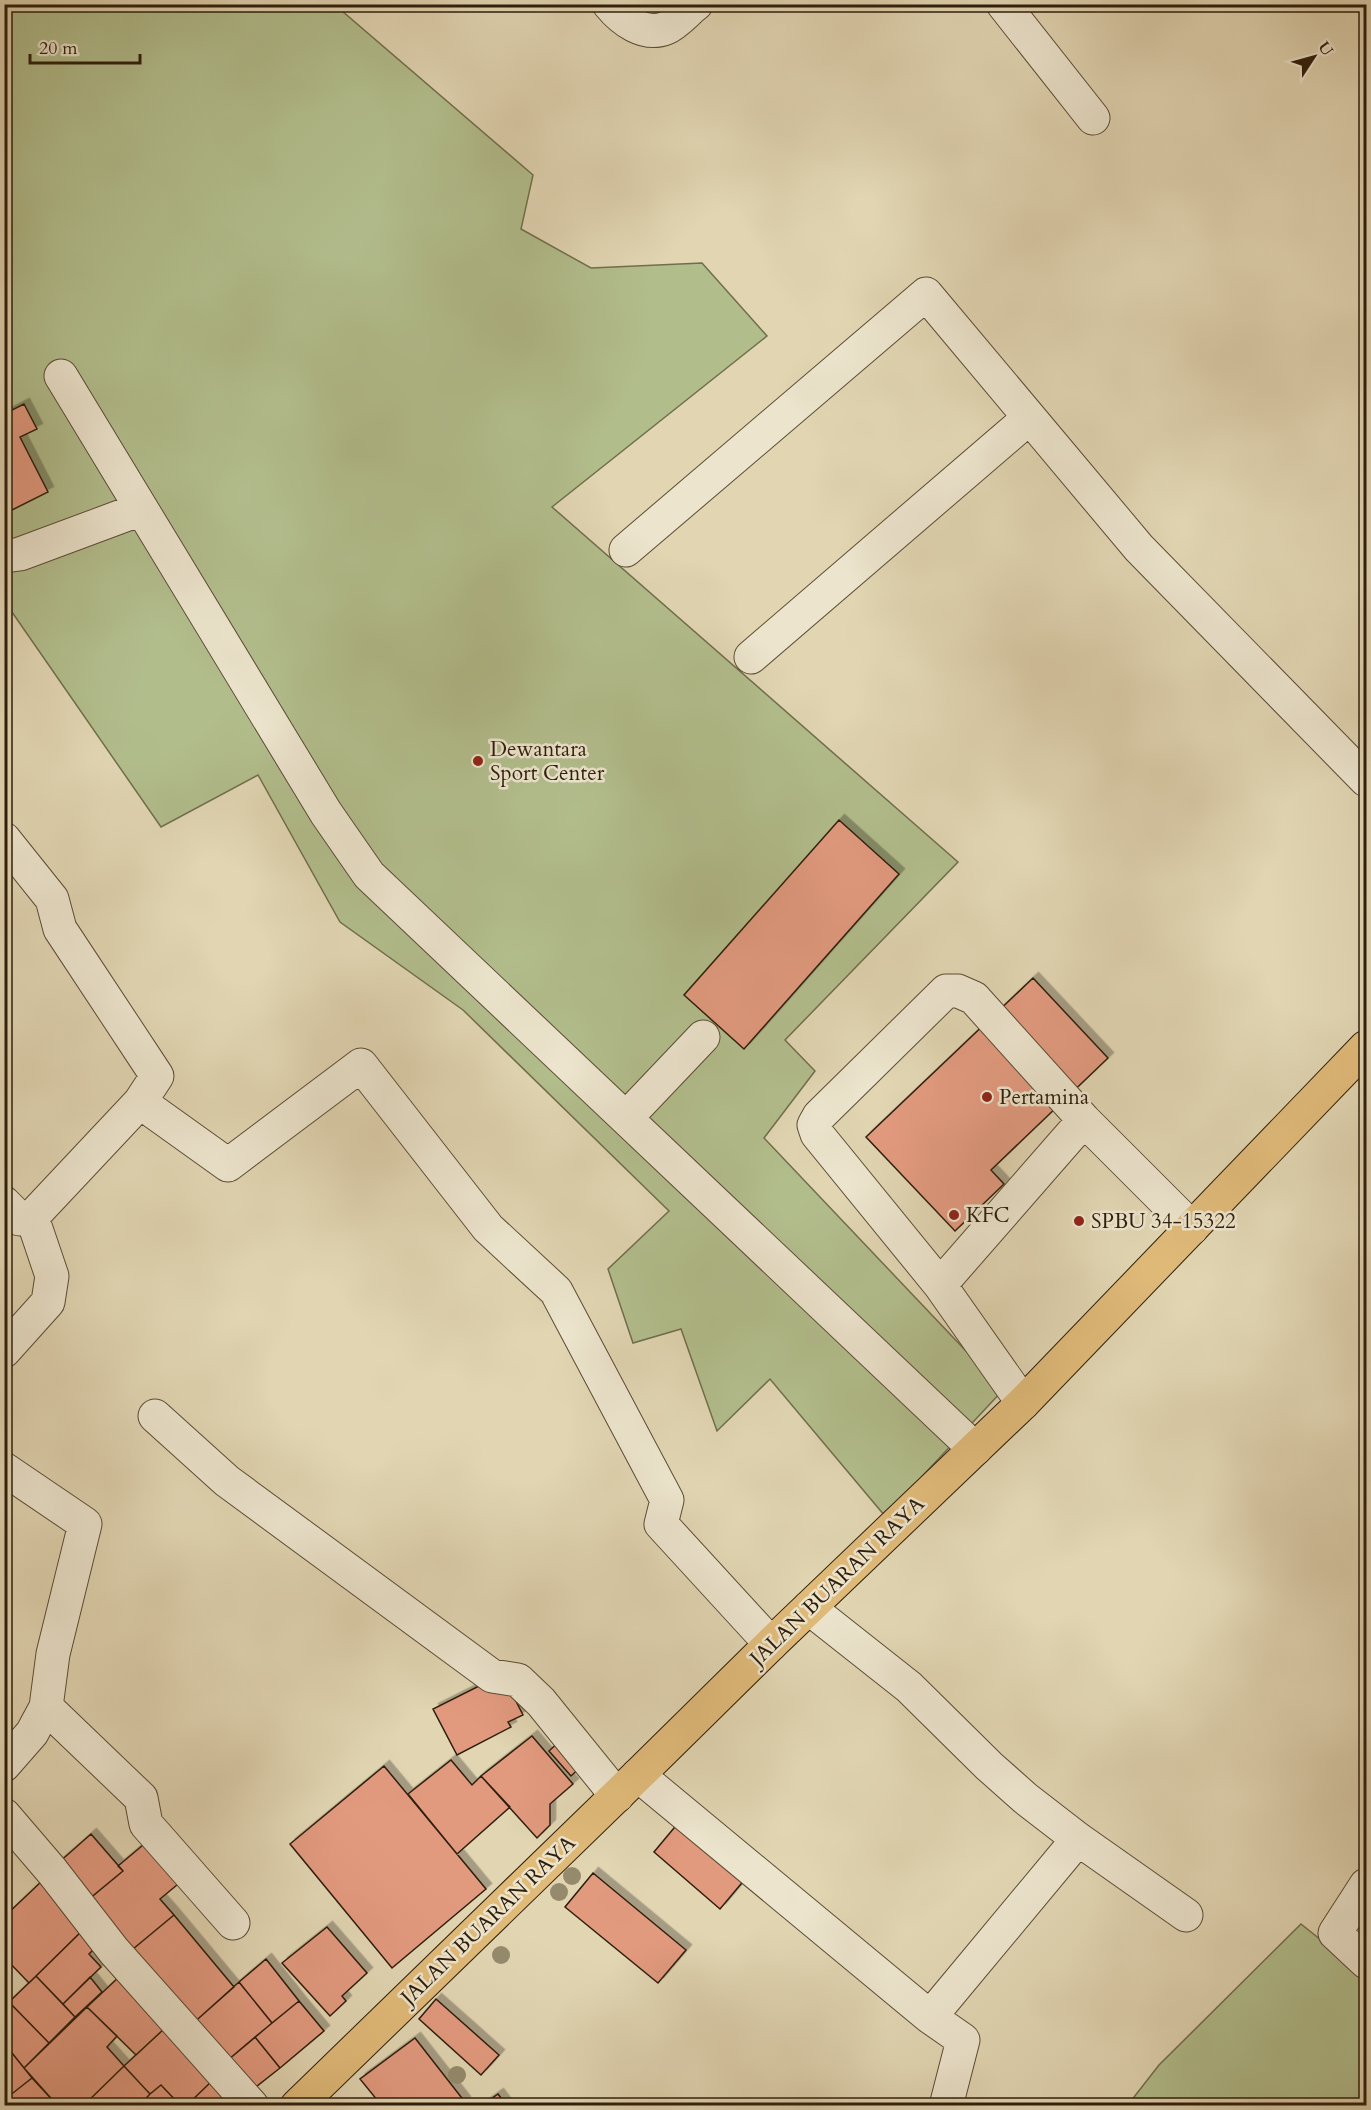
<svg xmlns="http://www.w3.org/2000/svg" width="1371" height="2110" viewBox="0 0 1371 2110" font-family="Cardo,serif">
  <defs>
    <filter id="shadow"><feDropShadow dx="5.5" dy="-5.5" stdDeviation="0" flood-color="#0004"/></filter>
  </defs>
  <rect width="100%" height="100%" fill="#e1d5b2"/>
  <filter id="stains"><feTurbulence type="fractalNoise" baseFrequency=".00333" numOctaves="4"/><feColorMatrix values="0 0 0 0 .2 0 0 0 0 .09 0 0 0 0 .02 0 0 0 .5 -.17"/></filter>
  <radialGradient id="worn" r=".72"><stop offset=".6" stop-color="#630" stop-opacity="0"/><stop offset="1" stop-color="#630" stop-opacity=".3"/></radialGradient>
  <!-- green -->
  <path fill="#b2bd8c" stroke="#706e4c" stroke-width="1.5" d="M 4,5 L 335,5 L 533,175 L 521,229 L 591,268 L 702,263 L 767,336 L 552,507 L 958,862 L 785,1040 L 815,1071 L 764,1138 L 1003,1390 L 885,1516 L 770,1379 L 717,1431 L 681,1329 L 633,1343 L 608,1269 L 669,1211 L 463,1010 L 340,922 L 258,775 L 161,827 L 5,602 Z
    M 1301,1924 L 1366,1976 L 1366,2105 L 1127,2106 L 1159,2065 Z"/>
  <!-- building -->
  <path fill="#e29a7f" stroke="#2e1e0b" stroke-width="1.5" filter="url(#shadow)" d="M 24,404 L 37,429 L 20,437 L 48,492 L 4,514 L 4,414 Z
    M 839,820 L 899,874 L 744,1049 L 684,995 Z
    M 1033,978 L 1108,1058 L 991,1170 L 1004,1184 L 955,1231 L 866,1137 Z
    M 505,1680 L 523,1715 L 508,1722 L 511,1727 L 457,1755 L 433,1709 L 487,1682 Z
    M 532,1736 L 573,1784 L 550,1804 L 550,1825 L 537,1838 L 481,1776 Z
    M 563,1738 L 585,1763 L 571,1776 L 549,1751 Z
    M 451,1760 L 472,1785 L 481,1776 L 510,1807 L 457,1854 L 408,1794 Z
    M 384,1766 L 486,1889 L 392,1968 L 290,1844 Z
    M 679,1822 L 746,1878 L 720,1909 L 654,1852 Z
    M 91,1834 L 123,1871 L 88,1900 L 57,1864 Z
    M 149,1840 L 183,1880 L 160,1899 L 174,1915 L 127,1954 L 88,1900 L 123,1871 L 118,1866 Z
    M 593,1873 L 686,1950 L 658,1983 L 565,1907 Z
    M 44,1879 L 83,1930 L 29,1983 L 4,1957 L 4,1917 Z
    M 174,1915 L 234,1987 L 190,2026 L 127,1954 Z
    M 327,1927 L 367,1973 L 342,1996 L 346,2001 L 330,2016 L 282,1963 Z
    M 83,1930 L 96,1947 L 89,1954 L 101,1967 L 63,2004 L 36,1976 Z
    M 266,1959 L 299,2001 L 272,2023 L 239,1982 Z
    M 36,1976 L 75,2017 L 49,2043 L 9,2002 Z
    M 120,1976 L 165,2028 L 136,2055 L 87,2007 Z
    M 90,1977 L 102,1992 L 75,2017 L 63,2004 Z
    M 239,1982 L 272,2023 L 222,2065 L 190,2026 Z
    M 436,1999 L 499,2055 L 481,2075 L 419,2019 Z
    M 299,2001 L 324,2031 L 280,2068 L 255,2037 Z
    M 9,2002 L 49,2043 L 24,2068 L 4,2043 L 4,2007 Z
    M 87,2007 L 117,2036 L 107,2047 L 124,2066 L 83,2106 L 58,2106 L 24,2068 Z
    M 165,2028 L 213,2080 L 186,2106 L 181,2106 L 161,2085 L 150,2094 L 124,2066 Z
    M 255,2037 L 280,2068 L 247,2094 L 222,2065 Z
    M 415,2038 L 465,2102 L 462,2106 L 382,2106 L 360,2079 Z
    M 4,2043 L 32,2078 L 4,2100 Z
    M 124,2066 L 150,2094 L 139,2106 L 83,2106 Z
    M 32,2078 L 56,2104 L 54,2106 L 4,2106 L 4,2100 Z
    M 213,2080 L 236,2106 L 186,2106 Z
    M 161,2085 L 181,2106 L 139,2106 L 150,2094 Z
    M 498,2094 L 507,2106 L 485,2106 L 484,2104 Z"/>
  <g fill="none" stroke-linecap="round" stroke-linejoin="round">
    <defs>
      <path id="minor" d="M 609,4 C 622,20 644,37 666,28 C 676,24 687,11 696,4
        M 1003,4 L 1093,118
        M 61,376 L 326,813 L 369,875 L 975,1449
        M 626,550 L 926,294 L 1139,548 L 1366,780
        M 4,556 L 20,554 L 141,509
        M 751,657 L 1029,418
        M 4,839 L 52,899 L 60,929 L 157,1076 L 140,1102
        M 626,1118 L 703,1037
        M 4,1203 L 20,1219 L 32,1217 L 140,1102 L 228,1165 L 361,1065 L 488,1228 L 556,1291 L 667,1500 L 661,1524 L 771,1644
        M 940,1285 L 1084,1120
        M 4,1351 L 48,1302 L 52,1276 L 32,1217
        M 1023,1403 L 940,1285 L 817,1134 L 814,1125 L 819,1116 L 946,991 L 958,991 L 974,998 L 1084,1120 L 1192,1228
        M 155,1416 L 227,1481 L 492,1676 L 518,1680 L 541,1702 L 617,1796
        M 4,1469 L 85,1524 L 53,1654 L 46,1707 L 32,1733 L 4,1765
        M 809,1608 L 909,1687 L 989,1766 L 1025,1798 L 1078,1839 L 1186,1915
        M 46,1707 L 141,1798 L 146,1824 L 233,1923
        M 638,1775 L 930,2017
        M 4,1815 L 52,1871 L 114,1951 L 252,2106
        M 1366,1885 L 1335,1933 L 1366,1962
        M 946,2106 L 963,2040 L 930,2017 L 1078,1839"/>
      <path id="major" d="M 297,2106 L 638,1775 L 771,1644 L 1023,1403 L 1366,1047"/>
    </defs>
    <!-- minor casing -->
    <use href="#minor" stroke="#5b4c35" stroke-width="35"/>
    <!-- major casing -->
    <use href="#major" stroke="#2e1e0b" stroke-width="35"/>
    <!-- minor -->
    <use href="#minor" stroke="#ece4cd" stroke-width="33"/>
    <!-- major -->
    <use href="#major" stroke="#e0ba79" stroke-width="33"/>
  </g>
  <!-- trees -->
  <g fill="#958b6c">
    <circle cx="572" cy="1876" r="9"/>
    <circle cx="559" cy="1892" r="9"/>
    <circle cx="501" cy="1955" r="9"/>
    <circle cx="457" cy="2075" r="9"/>
  </g>
  <!-- markers -->
  <g fill="#8f2418" stroke="#ece4cd" stroke-width="2">
    <circle cx="478" cy="761" r="6"/>
    <circle cx="987" cy="1097" r="6"/>
    <circle cx="954" cy="1215" r="6"/>
    <circle cx="1079" cy="1221" r="6"/>
  </g>
  <g text-anchor="middle" stroke-width="5" stroke-linejoin="round" paint-order="stroke">
    <!-- poi labels -->
    <g font-size="21" fill="#2e1e0b" stroke="#ece4cd" text-anchor="start">
      <text x="490" y="756">Dewantara<tspan x="490" dy="24">Sport Center</tspan></text>
      <text x="999" y="1104">Pertamina</text>
      <text x="966" y="1222">KFC</text>
      <text x="1091" y="1228">SPBU 34-15322</text>
    </g>
    <!-- street labels -->
    <g font-size="21" fill="#2e1e0b" stroke="#ece4cd">
      <text transform="translate(837 1581) rotate(-44)" y="7">JALAN BUARAN RAYA</text>
      <text transform="translate(488 1920) rotate(-44)" y="7">JALAN BUARAN RAYA</text>
    </g>
  </g>
  <!-- margin -->
  <rect width="1371" height="2110" fill="none" stroke="#e1d5b2" stroke-width="24"/>
  <rect x="6" y="6" width="1359" height="2098" fill="none" stroke="#2e1e0b" stroke-width="3"/>
  <rect x="12" y="12" width="1347" height="2086" fill="none" stroke="#2e1e0b" stroke-width="1.5"/>
  <!-- north arrow -->
  <g transform="translate(1314 57) rotate(54)" stroke="#ece4cd" stroke-width="4.5" paint-order="stroke">
  <path d="M0-4.5L10 22L0 15L-10 22Z" fill="#2e1e0b"/>
  <text y="-9" font-size="16" font-weight="bold" text-anchor="middle" fill="#2e1e0b">U</text>
  </g>
  <!-- scale -->
  <path d="M30 54v9h110v-9" fill="none" stroke="#2e1e0b" stroke-width="3"/>
  <text x="39" y="54" font-size="18" fill="#2e1e0b" stroke="#ece4cd" stroke-width="4.5" paint-order="stroke">20 m</text>
  <rect width="100%" height="100%" filter="url(#stains)"/>
  <rect width="100%" height="100%" fill="url(#worn)"/>
</svg>
